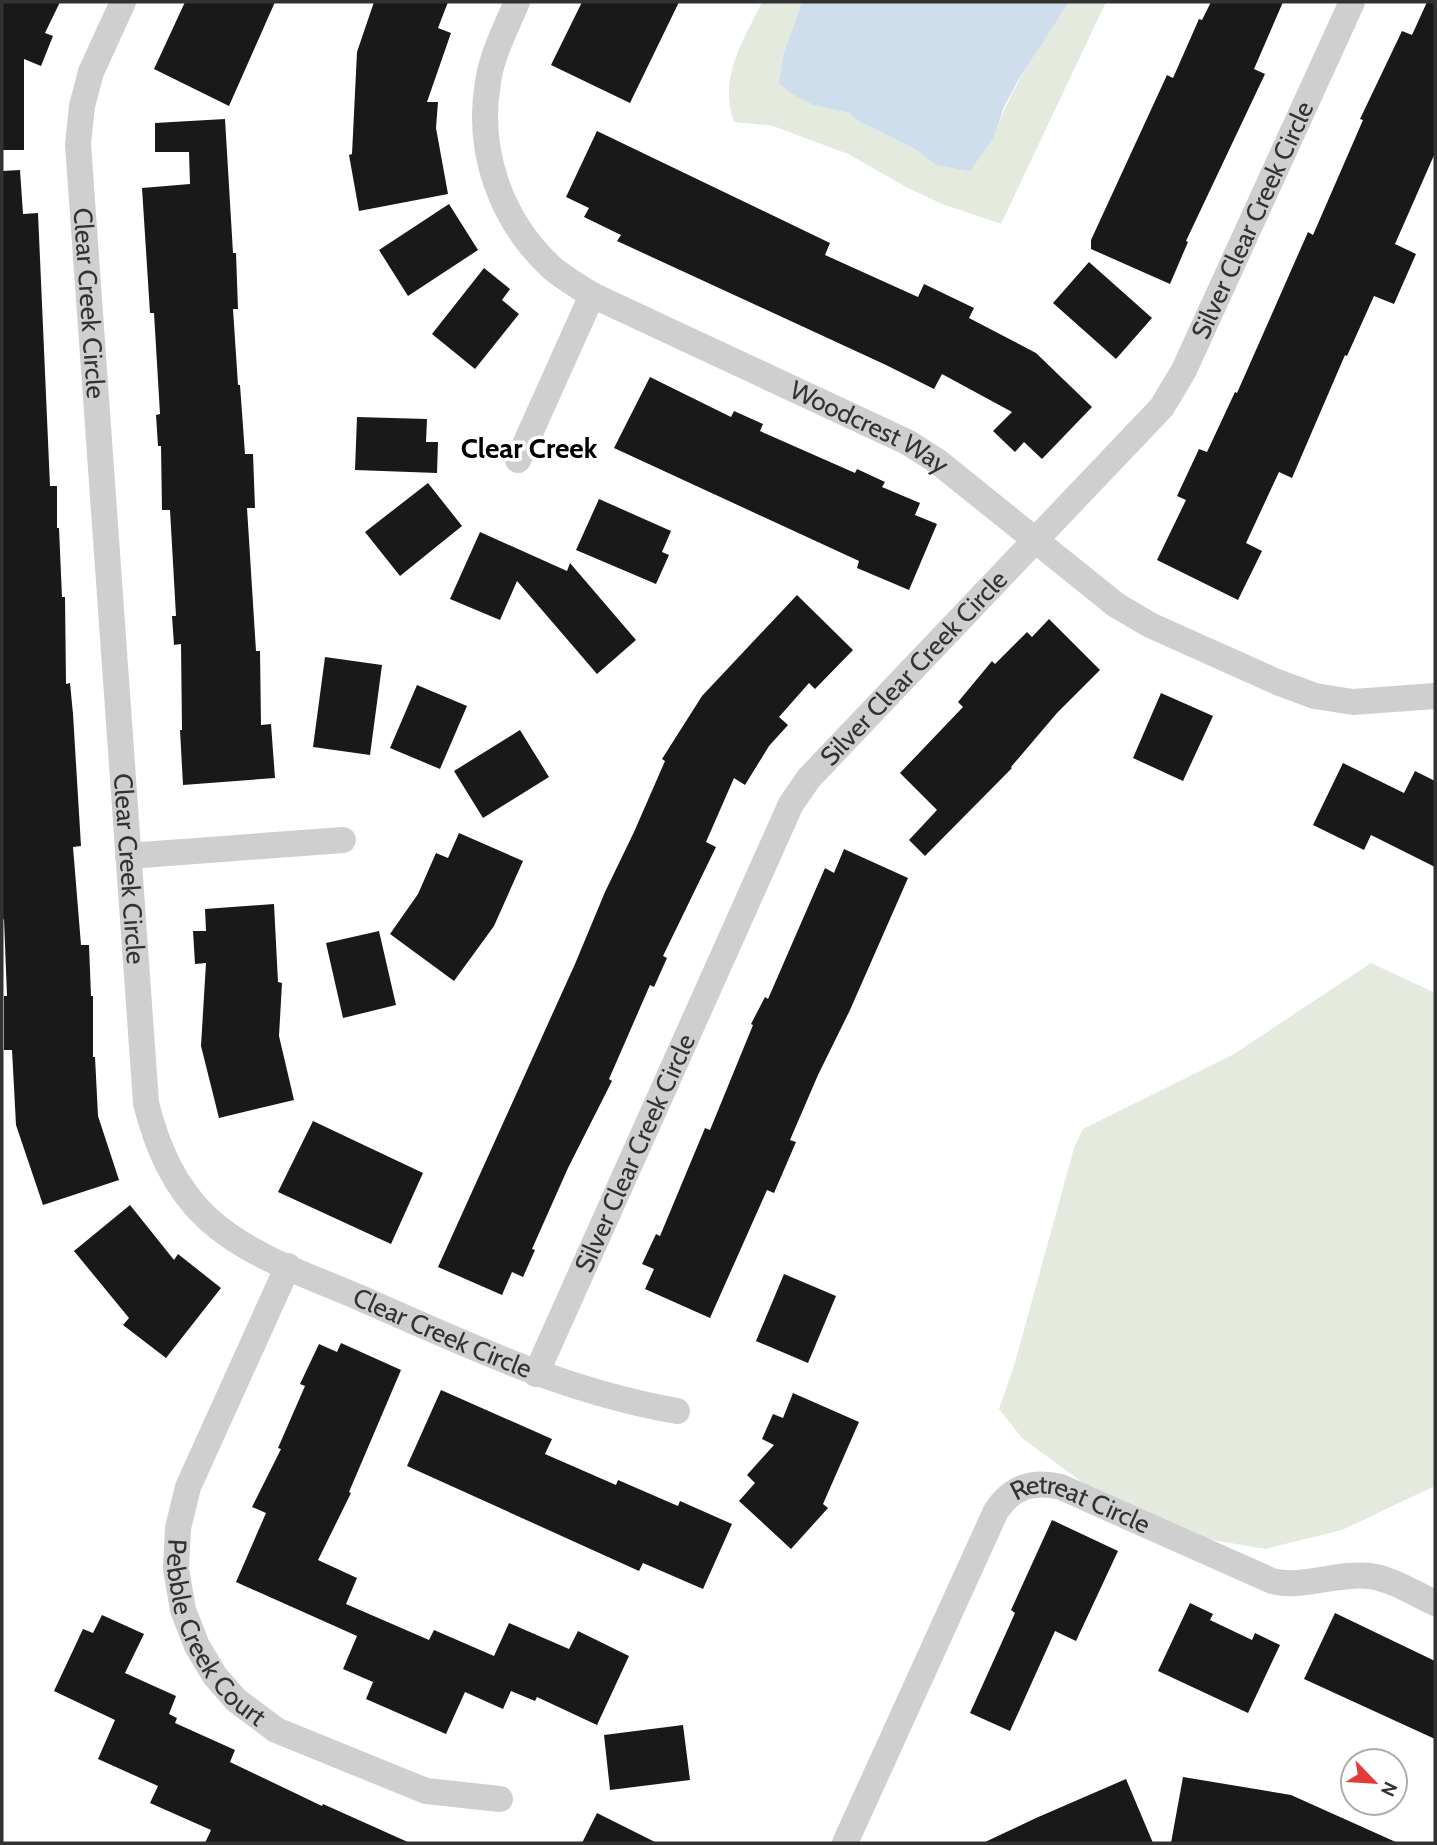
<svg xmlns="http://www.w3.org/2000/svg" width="1437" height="1845" viewBox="0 0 1437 1845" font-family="Cabin,sans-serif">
  <rect width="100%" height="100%" fill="#fff"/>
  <!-- green -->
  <path fill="#e4ebde" d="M 762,2 L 802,2 L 784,52 L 813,105 L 849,113 L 858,121 L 915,149 L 936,165 L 994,137 C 1010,87 1041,45 1069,2 L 1106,2 L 1001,224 L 942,204 L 908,188 L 848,154 L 773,126 L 734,122 C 718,77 743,42 762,2 Z
    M 1371,963 L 1435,993 L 1435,1486 L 1342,1530 L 1265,1549 L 1195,1537 L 1094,1491 L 1022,1438 L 999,1409 L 1014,1366 L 1074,1148 L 1083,1129 L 1234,1054 Z"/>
  <!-- water -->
  <path fill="#cedeed" d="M 802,2 L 1069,2 L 1019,79 L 1004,107 L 994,137 L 970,171 L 936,165 L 915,149 L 858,121 L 849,113 L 813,105 L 792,94 L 779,83 L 784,52 Z"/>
  <!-- building -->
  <path fill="#191919" d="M 2,2 L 60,2 L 45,33 L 53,36 L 41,66 L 24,59 L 24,150 L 2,150 Z
    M 185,2 L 275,2 L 229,106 L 154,69 Z
    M 374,2 L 448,2 L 438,28 L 451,33 L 427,102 L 438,102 L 436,128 L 448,194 L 359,211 L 349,155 L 352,154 L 357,52 Z
    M 582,2 L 679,2 L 630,103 L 551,65 Z
    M 1211,2 L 1283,2 L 1254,69 L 1265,74 L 1186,241 L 1188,242 L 1170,284 L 1091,249 L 1091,240 L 1167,75 L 1173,78 L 1199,19 L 1202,20 Z
    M 1427,2 L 1435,2 L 1435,153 L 1395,244 L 1416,254 L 1394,304 L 1374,296 L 1347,356 L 1345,355 L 1292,478 L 1279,472 L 1246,543 L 1262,551 L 1238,600 L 1157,560 L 1186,500 L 1177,496 L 1199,449 L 1207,452 L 1235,392 L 1237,393 L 1308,232 L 1313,235 L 1363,120 L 1360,119 L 1402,31 L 1412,35 Z
    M 225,119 L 233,253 L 236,253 L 238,309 L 233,309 L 238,385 L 240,385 L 245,454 L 253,454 L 255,508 L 247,508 L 256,651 L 260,651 L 261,725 L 271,724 L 275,778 L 183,785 L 180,730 L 182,730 L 181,644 L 174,645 L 172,616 L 176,616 L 170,510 L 162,510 L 161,446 L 158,446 L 156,415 L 160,414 L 154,313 L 150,313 L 142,188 L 190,184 L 189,152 L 155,152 L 155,123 Z
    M 597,131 L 830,243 L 825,255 L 918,297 L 924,284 L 974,308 L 969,318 L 1036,353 L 1092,407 L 1042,459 L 1024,442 L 1015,452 L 993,431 L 1012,412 L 942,374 L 934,389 L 886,365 L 617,241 L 621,235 L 584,217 L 589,208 L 566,197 Z
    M 20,170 L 23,214 L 38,213 L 50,486 L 57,486 L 57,528 L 59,528 L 62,597 L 65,597 L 66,684 L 70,683 L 73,714 L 81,846 L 73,847 L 81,945 L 89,945 L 91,996 L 93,996 L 93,1057 L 95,1057 L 98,1116 L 119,1180 L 43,1205 L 16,1125 L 12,1050 L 4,1050 L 4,996 L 7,996 L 4,919 L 2,920 L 2,171 Z
    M 449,204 L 478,250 L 408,296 L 379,250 Z
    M 1089,262 L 1152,318 L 1116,359 L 1053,303 Z
    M 484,268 L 510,289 L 502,300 L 519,314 L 475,369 L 432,334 Z
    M 650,377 L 731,417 L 734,411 L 763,424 L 760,431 L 855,473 L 857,469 L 885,482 L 882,487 L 920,503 L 915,515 L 937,524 L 909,590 L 857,568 L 859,561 L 614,448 Z
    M 357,417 L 427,419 L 426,442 L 438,442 L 437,473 L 355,470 Z
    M 428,483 L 462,526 L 400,576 L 365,532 Z
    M 599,499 L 671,531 L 662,552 L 669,555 L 656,584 L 576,550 Z
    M 480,532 L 567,571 L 570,563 L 636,640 L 597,674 L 517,581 L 500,620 L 450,599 Z
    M 797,595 L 853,650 L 815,689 L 809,683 L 779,717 L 788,725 L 769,746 L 745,785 L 734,778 L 706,842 L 716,847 L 663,956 L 667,958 L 654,987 L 650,985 L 609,1079 L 612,1081 L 568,1168 L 532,1249 L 535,1250 L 523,1277 L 512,1272 L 502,1295 L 438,1267 L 575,964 L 605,892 L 634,832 L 665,761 L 662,759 L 702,696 Z
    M 1049,619 L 1100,670 L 1057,713 L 1011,767 L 1012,768 L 925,856 L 909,840 L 937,810 L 900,773 L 963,707 L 958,702 L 992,661 L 995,664 L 1027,632 L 1032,637 Z
    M 325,657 L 382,665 L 370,755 L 313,747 Z
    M 417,685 L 467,706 L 440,769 L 390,748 Z
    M 1161,693 L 1213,716 L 1183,781 L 1133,758 Z
    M 520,730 L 549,777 L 483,818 L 454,771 Z
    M 1343,763 L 1404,793 L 1415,771 L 1435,781 L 1435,867 L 1371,835 L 1364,850 L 1313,825 Z
    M 459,833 L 523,861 L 494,926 L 454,981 L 390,934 L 418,894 L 436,853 L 448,858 Z
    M 844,849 L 908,878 L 850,1010 L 818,1075 L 790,1140 L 796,1142 L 774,1193 L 767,1190 L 710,1318 L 645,1289 L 654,1269 L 642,1264 L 656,1234 L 660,1236 L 705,1128 L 710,1130 L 753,1025 L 751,1024 L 765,997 L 768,999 L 825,868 L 834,873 Z
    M 274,904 L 278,982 L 282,983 L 279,1036 L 294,1100 L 219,1118 L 201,1046 L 206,963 L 195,964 L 193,931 L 206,931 L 205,909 Z
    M 379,931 L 396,1005 L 343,1018 L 326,943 Z
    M 313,1121 L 423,1173 L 391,1244 L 278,1192 Z
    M 130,1205 L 174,1260 L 178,1254 L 221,1288 L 166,1358 L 123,1325 L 129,1318 L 74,1251 Z
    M 784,1274 L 836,1296 L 808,1363 L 756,1341 Z
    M 341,1343 L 401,1370 L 349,1492 L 351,1493 L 318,1560 L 357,1578 L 346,1604 L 429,1640 L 434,1630 L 494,1656 L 509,1623 L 569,1649 L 578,1631 L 629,1656 L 597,1725 L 537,1697 L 535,1701 L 511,1691 L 503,1709 L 465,1692 L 446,1734 L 366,1699 L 373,1682 L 343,1669 L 357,1636 L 236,1582 L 266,1513 L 252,1507 L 281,1449 L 278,1448 L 305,1386 L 300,1384 L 319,1344 L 337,1352 Z
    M 441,1390 L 552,1439 L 545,1454 L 616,1485 L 618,1480 L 678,1506 L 680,1501 L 732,1524 L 703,1589 L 643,1563 L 639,1571 L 407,1466 Z
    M 793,1393 L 859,1422 L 823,1504 L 828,1508 L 791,1549 L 739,1501 L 755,1483 L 747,1475 L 774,1445 L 762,1439 L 773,1414 L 783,1418 Z
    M 1052,1520 L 1118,1551 L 1076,1641 L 1055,1631 L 1010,1731 L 970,1713 L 1015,1613 L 1011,1610 Z
    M 1190,1603 L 1213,1614 L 1210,1620 L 1252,1640 L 1255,1633 L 1280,1645 L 1248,1713 L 1158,1671 Z
    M 1335,1613 L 1435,1661 L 1435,1739 L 1304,1679 Z
    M 102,1615 L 144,1634 L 125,1673 L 176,1696 L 169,1714 L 177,1718 L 175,1723 L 235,1750 L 230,1762 L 322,1806 L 323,1804 L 410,1843 L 205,1843 L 211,1830 L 150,1803 L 158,1786 L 98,1759 L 115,1720 L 54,1691 L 83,1629 L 93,1633 Z
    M 683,1725 L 690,1780 L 610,1790 L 604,1735 Z
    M 1183,1777 L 1291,1795 L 1398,1843 L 1171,1843 Z
    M 1126,1779 L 1153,1843 L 983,1843 L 1036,1818 Z
    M 597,1813 L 657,1843 L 582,1843 Z"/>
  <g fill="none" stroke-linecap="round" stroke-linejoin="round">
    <!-- minor -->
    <g stroke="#cfcfcf" stroke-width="26">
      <path id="s1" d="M 123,2 L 91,72 L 82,106 L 78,144 L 146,1103 C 157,1147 174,1187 207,1218 C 248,1256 307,1275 358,1297 C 463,1343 562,1391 677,1411"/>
      <path id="s2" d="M 517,2 C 506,28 492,54 488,82 C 476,151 501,221 552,268 C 564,278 579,287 592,295 L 907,442 L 937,461 L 1116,605 L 1150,625 L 1277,682 L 1315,696 L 1353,702 L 1435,696"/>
      <path d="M 518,460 L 592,295"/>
      <path d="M 128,856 L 343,840"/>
      <path id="s3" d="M 288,1266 L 188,1487 L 178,1528 L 176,1569 L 183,1610 L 197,1646 L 215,1676 L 236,1700 L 276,1730 L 426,1791 L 500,1799"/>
      <path id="s4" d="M 536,1374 L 791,804 L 809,778 L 1162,407 L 1184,370 L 1352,2"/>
      <path id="s5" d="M 845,1843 L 996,1511 C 1012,1487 1033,1480 1061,1487 L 1272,1581 C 1304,1589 1337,1572 1370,1576 C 1392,1579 1415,1594 1435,1603"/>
    </g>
  </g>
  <g text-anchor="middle" stroke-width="7" stroke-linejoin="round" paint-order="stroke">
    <!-- street labels -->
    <g font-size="26" fill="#323232" stroke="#fff">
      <text dy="9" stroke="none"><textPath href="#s4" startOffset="1376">Silver Clear Creek Circle</textPath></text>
      <text dy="9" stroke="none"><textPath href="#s1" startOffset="310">Clear Creek Circle</textPath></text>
      <text dy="9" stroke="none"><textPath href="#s2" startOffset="646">Woodcrest Way</textPath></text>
      <text dy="9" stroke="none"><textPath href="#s4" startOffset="808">Silver Clear Creek Circle</textPath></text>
      <text dy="9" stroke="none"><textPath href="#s1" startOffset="877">Clear Creek Circle</textPath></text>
      <text dy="9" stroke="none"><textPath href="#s4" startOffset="242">Silver Clear Creek Circle</textPath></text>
      <text dy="9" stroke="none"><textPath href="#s1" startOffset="1507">Clear Creek Circle</textPath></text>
      <text dy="9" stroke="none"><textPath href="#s5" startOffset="462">Retreat Circle</textPath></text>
      <text dy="9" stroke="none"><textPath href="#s3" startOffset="401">Pebble Creek Court</textPath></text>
    </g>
    <!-- neighbourhood labels -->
    <g font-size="28" font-weight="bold" fill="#000" stroke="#fff">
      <text x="529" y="458">Clear Creek</text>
    </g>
  </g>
  <!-- border -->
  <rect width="1437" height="1845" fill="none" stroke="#323232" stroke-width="7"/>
  <!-- north arrow -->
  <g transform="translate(1374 1782) rotate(115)"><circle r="33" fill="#ffffff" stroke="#adadad" stroke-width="2"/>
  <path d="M0-5L12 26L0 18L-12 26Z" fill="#e33b3a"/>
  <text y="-10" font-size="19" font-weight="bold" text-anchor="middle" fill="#323232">N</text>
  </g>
</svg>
